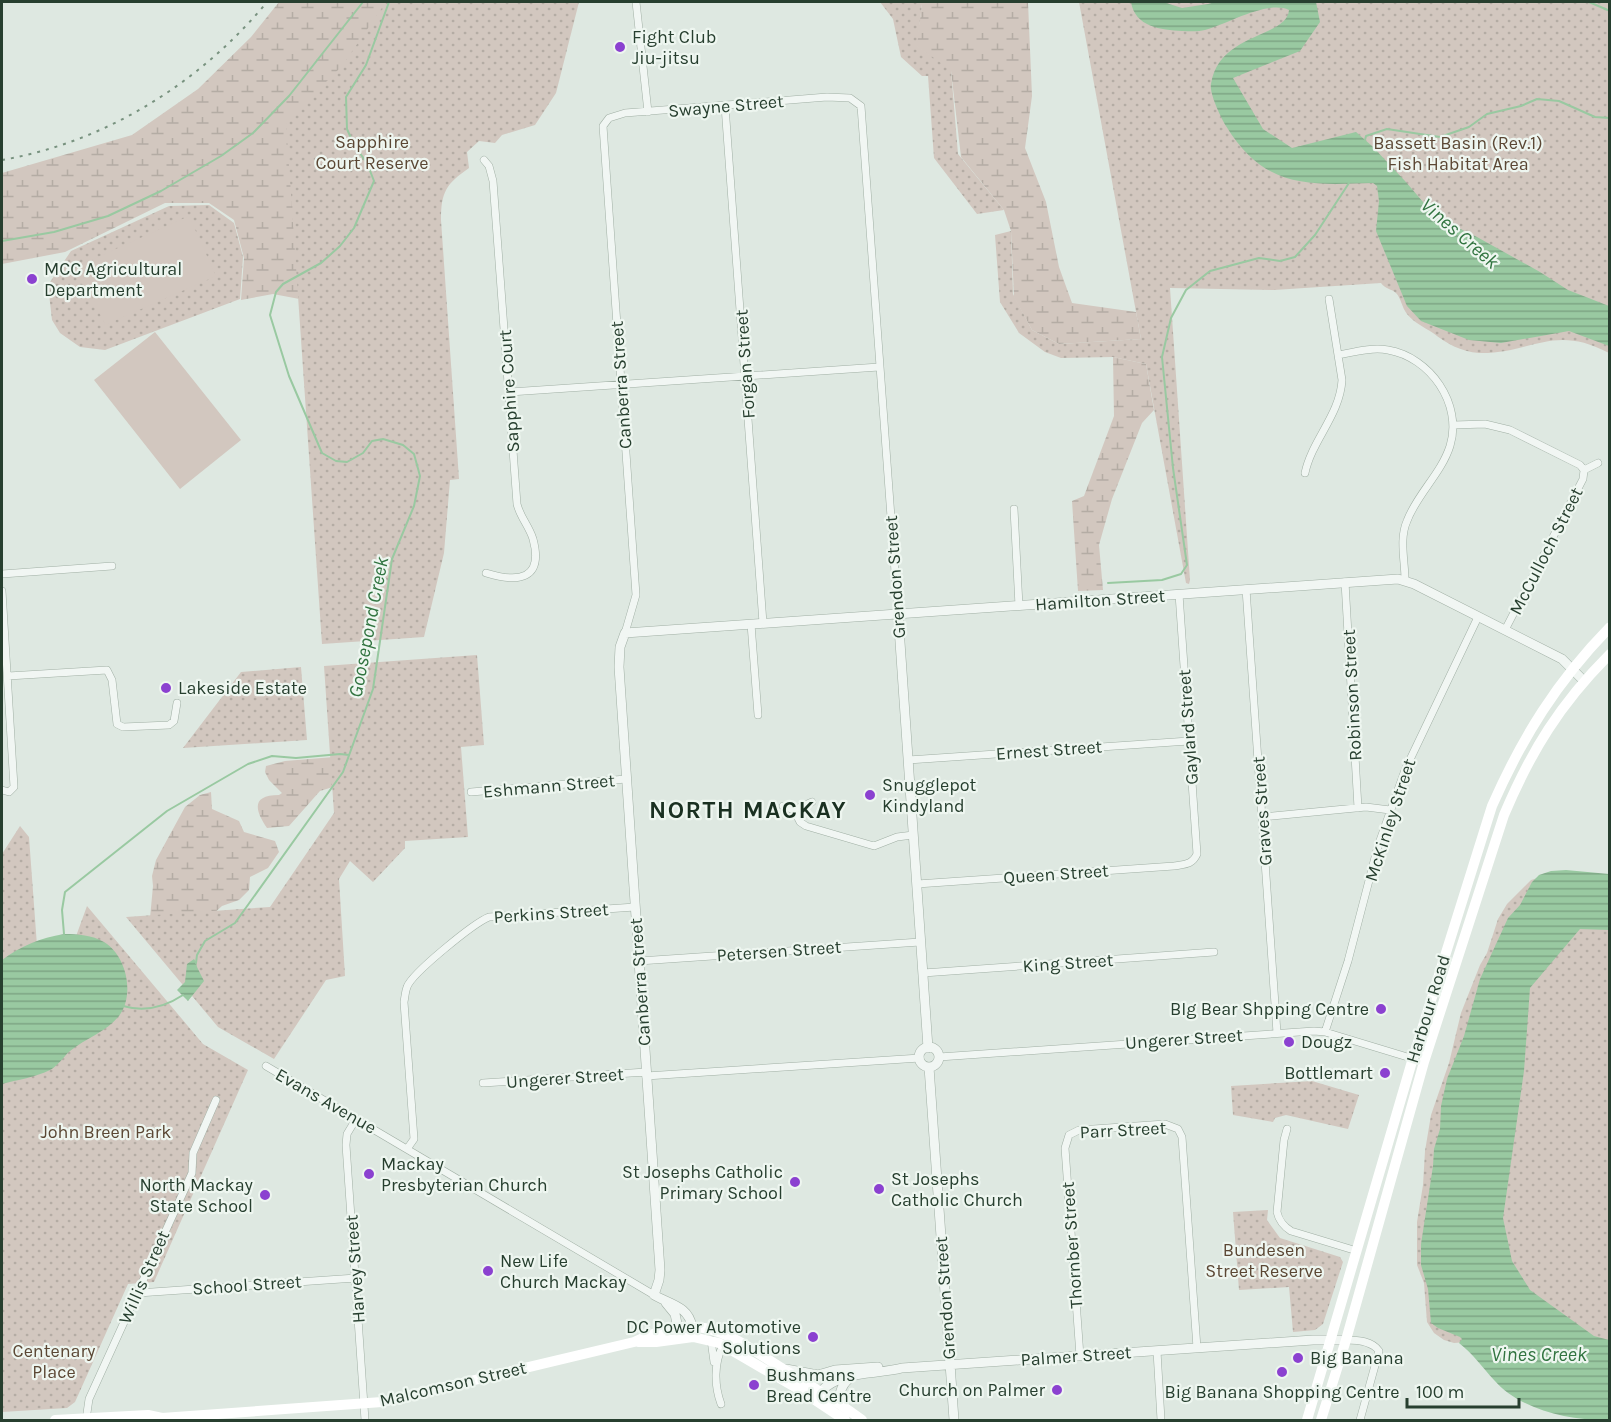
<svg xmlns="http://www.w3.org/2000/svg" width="1611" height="1422" viewBox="0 0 1611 1422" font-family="Karla,sans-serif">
  <defs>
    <pattern id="wetland-marsh" width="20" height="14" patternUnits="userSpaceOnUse" patternTransform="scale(1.5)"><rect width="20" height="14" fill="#d2c7bf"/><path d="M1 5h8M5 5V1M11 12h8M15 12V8" fill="none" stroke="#b4aca4"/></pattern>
    <pattern id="park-dots" width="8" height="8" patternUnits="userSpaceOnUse" patternTransform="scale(1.5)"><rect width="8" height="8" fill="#d2c7bf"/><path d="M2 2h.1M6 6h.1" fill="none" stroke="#b4aca4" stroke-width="1.8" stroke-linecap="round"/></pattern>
    <pattern id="water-rules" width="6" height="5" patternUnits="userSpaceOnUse" patternTransform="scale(1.5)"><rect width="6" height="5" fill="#99c9a1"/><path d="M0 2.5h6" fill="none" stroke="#7da584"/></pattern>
  </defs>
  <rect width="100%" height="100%" fill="#dee8e1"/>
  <!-- wetland -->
  <path fill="url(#wetland-marsh)" d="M 279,2 L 526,2 L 486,112 L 310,301 L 273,294 L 241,300 L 244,258 L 234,220 L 209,203 L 165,203 L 65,252 L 2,264 L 2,173 L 132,135 L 198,89 L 251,37 Z
    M 919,2 L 1028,2 L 1032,96 L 1025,148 L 1046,202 L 1059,267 L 1072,303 L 1136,312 L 1141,339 L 1059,344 L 1032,330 L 1014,297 L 1011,231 L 1004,210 L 961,157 L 951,71 L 916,46 L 922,5 Z
    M 1113,357 L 1146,364 L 1154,410 L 1142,423 L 1112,499 L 1099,545 L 1103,590 L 1078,591 L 1072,501 L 1084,496 L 1114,416 Z
    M 334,757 L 336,786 L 320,791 L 289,826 L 267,828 C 254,809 252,795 279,795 L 282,793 L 269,780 L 265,772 L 266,766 L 285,761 Z
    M 211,792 L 212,809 L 239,821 L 244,832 L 275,841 L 279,852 L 268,868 L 250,877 L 249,890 L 239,900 L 222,906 L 210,917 L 150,918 L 153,886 L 152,876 L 156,860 L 185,807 L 200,795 Z"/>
  <!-- park -->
  <path fill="url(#park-dots)" d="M 386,2 L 579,2 L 556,93 L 535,125 L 502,135 L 495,143 L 479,141 L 467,152 L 469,168 C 446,184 441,192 441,220 L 459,479 L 450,480 L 444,553 L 424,637 L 322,644 L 286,122 L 342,66 Z
    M 880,2 L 919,2 L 922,4 L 917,46 L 951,70 L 958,154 L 1004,210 L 977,214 L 934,158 L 928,76 L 922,76 L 901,57 L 893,19 Z
    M 1079,2 L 1609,2 L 1609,353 C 1553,323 1532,354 1479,353 C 1461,352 1446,343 1433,333 C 1424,327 1413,322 1407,314 C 1402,308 1401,298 1396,293 C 1392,289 1385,289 1381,283 L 1274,290 L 1170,288 L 1190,580 L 1189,584 L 1186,583 L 1146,364 L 1113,357 L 1061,358 L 1045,352 L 1019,333 L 1000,302 L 995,235 L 1011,231 L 1013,294 L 1032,330 L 1059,344 L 1141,339 Z
    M 209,205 L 234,223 L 243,257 L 240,299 L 105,350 L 80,347 L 60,333 L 52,320 L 48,285 L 71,251 L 169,206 Z
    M 477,655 L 484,745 L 461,747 L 468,837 L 405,841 L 405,848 L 373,882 L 350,861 L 339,879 L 345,976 L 326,980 L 274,1059 L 218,1027 L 126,917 L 270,907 L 334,813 L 324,666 Z
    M 301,667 L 307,740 L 183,748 L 241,672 Z
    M 20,826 L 29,837 L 43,1027 L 87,906 L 203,1044 L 248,1070 L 154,1282 L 128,1284 L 75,1402 L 67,1408 L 2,1412 L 2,854 Z
    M 1548,875 L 1609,875 L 1609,1404 L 1481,1341 L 1454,1343 L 1444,1340 L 1434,1333 L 1427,1322 L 1424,1283 L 1417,1265 L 1417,1222 L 1423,1185 L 1425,1151 L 1431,1115 L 1449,1063 L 1461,1013 L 1480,965 L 1487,953 L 1498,919 L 1507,904 L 1531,880 Z
    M 1312,1081 L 1359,1095 L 1348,1129 L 1286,1115 L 1275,1118 L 1273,1122 L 1233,1115 L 1231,1086 Z
    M 1268,1210 L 1267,1220 L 1280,1238 L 1340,1257 L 1343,1262 L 1323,1324 L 1315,1330 L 1293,1332 L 1289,1287 L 1239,1290 L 1233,1212 Z"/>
  <!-- pitch -->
  <path fill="#d2c7bf" d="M 189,216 L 216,276 L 105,325 L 78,266 Z
    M 155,332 L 241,440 L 180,489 L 94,380 Z"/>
  <!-- water -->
  <path fill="url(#water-rules)" d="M 1131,2 L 1163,2 L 1182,8 L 1208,4 L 1215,2 L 1316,2 L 1320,22 L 1300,51 L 1233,78 L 1263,129 L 1292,148 L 1356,132 L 1372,146 L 1405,181 L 1436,217 L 1477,237 L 1540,272 L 1568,290 L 1609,306 L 1609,346 L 1569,331 L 1501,343 L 1469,340 L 1421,321 L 1407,306 L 1376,231 L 1379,201 L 1377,186 L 1373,183 C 1307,185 1265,189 1226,126 C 1221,118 1209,93 1211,84 C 1219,32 1287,38 1289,10 C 1267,0 1228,24 1205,30 C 1198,32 1189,31 1182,31 C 1161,30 1135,27 1131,2 Z
    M 1566,870 L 1609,874 L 1609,930 L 1580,929 L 1530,988 L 1524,1071 L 1503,1218 L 1512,1261 L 1530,1290 L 1594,1336 L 1609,1340 L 1609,1420 C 1571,1421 1520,1410 1494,1380 C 1482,1367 1473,1354 1459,1343 L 1462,1339 L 1460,1337 L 1438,1328 L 1431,1323 L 1428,1289 L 1421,1265 L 1421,1244 L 1433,1166 L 1434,1149 L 1440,1129 L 1441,1106 L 1447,1079 L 1464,1036 L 1480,979 L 1508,918 L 1520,905 L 1532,882 L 1539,875 L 1551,871 Z
    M 64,934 C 78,934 92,935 104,942 C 127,956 135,995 119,1016 C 106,1032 86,1038 70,1051 C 64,1056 58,1066 50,1070 C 36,1077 17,1080 2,1084 L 2,960 C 21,946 40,938 64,934 Z
    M 194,959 L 196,962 L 197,967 L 204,981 L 188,1001 L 177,990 L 185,982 L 187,964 Z"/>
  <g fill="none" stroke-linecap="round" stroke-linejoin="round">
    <!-- stream -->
    <path stroke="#99c9a1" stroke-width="2" d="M 1589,2 L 1610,11
      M 1365,140 L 1366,136 L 1387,129 L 1440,137 L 1469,127 L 1487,114 L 1521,106 L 1537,99 L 1559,101 L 1595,117 L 1610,118
      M 2,241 L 54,232 L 108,216 L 161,191 L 221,156 L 253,133 L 289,96 L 363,2
      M 1108,583 L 1162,580 L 1181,574 L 1187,565 L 1173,468 L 1162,357 L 1171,318 L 1186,290 L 1210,271 L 1259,258 L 1280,261 L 1295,257 L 1315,235 L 1349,183
      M 64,934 L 62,910 L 65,892 L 167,811 L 248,764 L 272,756 L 296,758 L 340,754 L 349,755
      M 196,963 L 197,955 L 205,941 L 235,923 L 343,772 L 373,689 L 392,559 L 414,506 L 420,476 L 414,454 L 403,445 L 383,439 L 372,441 L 363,453 L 347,462 L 336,461 L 322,453 L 289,376 L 270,315 L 276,292 L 283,284 L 321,263 L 340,246 L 354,228 L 374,181 L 367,163 L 354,145 L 347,129 L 346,97 L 366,65 L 389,2
      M 123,1006 C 144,1012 165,1007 183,995"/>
    <defs>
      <path id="minor" d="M 636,2 L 648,112
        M 725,106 L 763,623
        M 484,160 L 489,166 L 493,181 L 517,504 C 520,517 529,526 533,539 C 544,580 518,583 486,573
        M 1338,355 C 1354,352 1372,347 1388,350 C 1430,357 1463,404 1450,446 C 1441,474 1417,494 1407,521 C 1399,539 1405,561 1405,580
        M 510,392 L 879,367
        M 1454,425 L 1485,424 L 1510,430 L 1580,465 L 1584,470 L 1583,479 L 1505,630
        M 1584,470 L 1598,463
        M 1305,473 C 1312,440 1340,415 1342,380 L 1329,299
        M 1014,509 L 1019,606
        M 2,574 L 112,566
        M 1345,582 L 1358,808
        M 1246,589 L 1277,1033
        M 2,591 L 14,787 L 9,792 L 2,790
        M 751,624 L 758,715
        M 625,633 L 636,595 L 603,126 L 609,118 L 625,113 L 827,97 L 850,98 L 861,106 L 898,613
        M 8,676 L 107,670 L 112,680 L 117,724 L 123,727 L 169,725 L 174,721 L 177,703
        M 908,760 L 1189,741
        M 471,792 L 626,779
        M 812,802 L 794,810 L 800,822 L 806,826 L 874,846 L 897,837 L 913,835
        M 783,806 L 794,810
        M 1262,817 L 1366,807 L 1390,810
        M 917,884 L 1174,866 C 1185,864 1192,865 1197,854 L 1179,594
        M 639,961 L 920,942
        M 923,973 L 1214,952
        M 1325,1032 L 1348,961 L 1378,846 L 1405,770 L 1478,617
        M 939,1057 L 1314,1031 L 1325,1032 L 1414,1059
        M 266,1066 L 654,1295
        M 646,1076 L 920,1058
        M 483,1083 L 646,1072
        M 356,1119 L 347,1134 L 346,1145 L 365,1420
        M 1287,1129 L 1284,1140 L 1277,1212 C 1279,1221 1283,1226 1291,1231 L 1357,1251
        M 407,1149 L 414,1139 L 404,1002 C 405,997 405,992 407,987 C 412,973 474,923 489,917 L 635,907
        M 138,1293 L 356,1278
        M 711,1340 L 714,1362
        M 1346,1340 C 1358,1340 1372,1341 1379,1351 L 1360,1420
        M 1157,1351 L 1161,1420
        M 1080,1356 L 1065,1148 L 1069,1135 L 1079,1130 L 1165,1124 L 1178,1129 L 1182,1137 L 1197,1348
        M 721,1404 C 714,1385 714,1363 723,1345
        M 86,1420 L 89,1399 L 192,1173 L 193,1153 L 216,1100"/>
      <path id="tertiary" d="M 898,613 L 928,1048
        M919 1057a10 10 0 1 1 20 0a10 10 0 1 1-20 0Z
        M 929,1067 L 954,1420
        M 666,1303 L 675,1314 L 678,1328
        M 692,1327 C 689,1306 669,1304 654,1295 L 659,1280 L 660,1270 L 619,667 L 620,647 L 625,633 L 1398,579 L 1414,584 L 1562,659 L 1584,681
        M 786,1369 L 818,1375 L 835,1370 L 878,1367
        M 821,1391 C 842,1370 875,1375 902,1368 L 1313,1340 L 1346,1340
        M 841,1405 C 837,1393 843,1382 853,1376"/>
    </defs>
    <!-- minor casing -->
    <use href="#minor" stroke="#a0afa4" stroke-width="8"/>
    <!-- tertiary casing -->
    <use href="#tertiary" stroke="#a0afa4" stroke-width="10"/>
    <!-- minor -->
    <use href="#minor" stroke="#f1f6f3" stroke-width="7"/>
    <!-- tertiary -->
    <use href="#tertiary" stroke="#f1f6f3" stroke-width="9"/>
    <!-- secondary -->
    <path stroke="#fff" stroke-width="10" d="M 638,1342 L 656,1342 L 693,1337 L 719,1343 L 800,1390 L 845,1420
      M 55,1420 L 148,1415 L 162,1418
      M 154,1420 L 162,1418 L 382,1402 L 634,1342 C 654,1333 675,1325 697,1327 C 728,1330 754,1351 780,1367 C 808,1384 836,1400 862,1420
      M 1307,1420 L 1413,1058 L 1492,806 C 1522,738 1557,681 1610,627
      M 1321,1420 L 1346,1340 L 1424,1062 L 1504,815 C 1531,751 1560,704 1610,654"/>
    <!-- rail -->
    <path stroke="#78927f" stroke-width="2" stroke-dasharray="3 6" stroke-linecap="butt" d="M 2,160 C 106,142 200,83 267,2"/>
  </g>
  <!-- markers -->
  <g fill="#8b41d0" stroke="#eef6f0" stroke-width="2">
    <circle cx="620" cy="47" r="6"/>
    <circle cx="32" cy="279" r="6"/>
    <circle cx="166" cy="688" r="6"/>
    <circle cx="870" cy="795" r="6"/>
    <circle cx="1381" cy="1009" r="6"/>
    <circle cx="1289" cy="1042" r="6"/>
    <circle cx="1385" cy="1073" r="6"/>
    <circle cx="369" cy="1174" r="6"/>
    <circle cx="795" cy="1182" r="6"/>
    <circle cx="879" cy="1189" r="6"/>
    <circle cx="265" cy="1195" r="6"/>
    <circle cx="488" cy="1271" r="6"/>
    <circle cx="813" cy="1337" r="6"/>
    <circle cx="1298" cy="1358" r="6"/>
    <circle cx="1282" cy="1372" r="6"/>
    <circle cx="754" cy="1385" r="6"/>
    <circle cx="1057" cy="1390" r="6"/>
  </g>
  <g text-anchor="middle" stroke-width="4.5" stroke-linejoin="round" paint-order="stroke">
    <!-- poi labels -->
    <g font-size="18" fill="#273f2f" stroke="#eef6f0" text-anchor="start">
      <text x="632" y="43">Fight Club<tspan x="632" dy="21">Jiu-jitsu</tspan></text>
      <text x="44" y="275">MCC Agricultural<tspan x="44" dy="21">Department</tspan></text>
      <text x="178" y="694">Lakeside Estate</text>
      <text x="882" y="791">Snugglepot<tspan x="882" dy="21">Kindyland</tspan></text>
      <text x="1369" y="1015" text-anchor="end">BIg Bear Shpping Centre</text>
      <text x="1301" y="1048">Dougz</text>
      <text x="1373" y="1079" text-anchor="end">Bottlemart</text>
      <text x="381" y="1170">Mackay<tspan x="381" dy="21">Presbyterian Church</tspan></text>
      <text x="783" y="1178" text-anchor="end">St Josephs Catholic<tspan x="783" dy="21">Primary School</tspan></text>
      <text x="891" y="1185">St Josephs<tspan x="891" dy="21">Catholic Church</tspan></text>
      <text x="253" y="1191" text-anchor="end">North Mackay<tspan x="253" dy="21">State School</tspan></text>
      <text x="500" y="1267">New Life<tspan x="500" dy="21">Church Mackay</tspan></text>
      <text x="801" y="1333" text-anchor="end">DC Power Automotive<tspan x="801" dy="21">Solutions</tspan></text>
      <text x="1310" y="1364">Big Banana</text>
      <text x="766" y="1381">Bushmans<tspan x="766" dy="21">Bread Centre</tspan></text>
      <text x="1045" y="1396" text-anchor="end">Church on Palmer</text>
      <text x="1282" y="1398" text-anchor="middle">Big Banana Shopping Centre</text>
    </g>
    <!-- street labels -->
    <g font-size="18" fill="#273f2f" stroke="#eef6f0">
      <text transform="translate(726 106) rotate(-5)" y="6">Swayne Street</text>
      <text transform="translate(745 364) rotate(-94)" y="6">Forgan Street</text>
      <text transform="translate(621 385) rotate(-94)" y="6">Canberra Street</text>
      <text transform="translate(509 391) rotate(-94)" y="6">Sapphire Court</text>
      <text transform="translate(1546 551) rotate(-63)" y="6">McCulloch Street</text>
      <text transform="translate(895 577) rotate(-94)" y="6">Grendon Street</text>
      <text transform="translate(1100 600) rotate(-4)" y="6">Hamilton Street</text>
      <text transform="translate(1352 695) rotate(-93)" y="6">Robinson Street</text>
      <text transform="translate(1188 727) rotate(-94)" y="6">Gaylard Street</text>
      <text transform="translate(1049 750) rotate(-4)" y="6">Ernest Street</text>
      <text transform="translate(549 786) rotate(-5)" y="6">Eshmann Street</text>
      <text transform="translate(1262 811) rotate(-94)" y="6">Graves Street</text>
      <text transform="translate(1390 820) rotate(-72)" y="6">McKinley Street</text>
      <text transform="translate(1056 874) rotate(-4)" y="6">Queen Street</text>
      <text transform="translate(551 913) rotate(-4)" y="6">Perkins Street</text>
      <text transform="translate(779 951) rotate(-4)" y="6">Petersen Street</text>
      <text transform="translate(1068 963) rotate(-4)" y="6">King Street</text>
      <text transform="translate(640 982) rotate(-94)" y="6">Canberra Street</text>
      <text transform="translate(1428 1009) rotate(-73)" y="6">Harbour Road</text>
      <text transform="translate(1184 1039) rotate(-4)" y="6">Ungerer Street</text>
      <text transform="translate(565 1078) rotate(-4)" y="6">Ungerer Street</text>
      <text transform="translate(326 1101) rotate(30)" y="6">Evans Avenue</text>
      <text transform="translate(1123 1130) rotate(-3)" y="6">Parr Street</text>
      <text transform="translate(1072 1245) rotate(-94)" y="6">Thornber Street</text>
      <text transform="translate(355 1269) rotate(-94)" y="6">Harvey Street</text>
      <text transform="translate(144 1277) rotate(-66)" y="6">Willis Street</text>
      <text transform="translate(247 1285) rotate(-4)" y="6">School Street</text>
      <text transform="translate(945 1298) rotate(-94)" y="6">Grendon Street</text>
      <text transform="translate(1076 1356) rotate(-4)" y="6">Palmer Street</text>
      <text transform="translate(453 1384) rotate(-13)" y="6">Malcomson Street</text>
    </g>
    <!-- park labels -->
    <g font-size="18" fill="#5b4734" stroke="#eef6f0">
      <text x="372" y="148">Sapphire<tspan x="372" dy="21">Court Reserve</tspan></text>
      <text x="1458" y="149">Bassett Basin (Rev.1)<tspan x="1458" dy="21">Fish Habitat Area</tspan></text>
      <text x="106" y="1138">John Breen Park</text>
      <text x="1264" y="1256">Bundesen<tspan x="1264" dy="21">Street Reserve</tspan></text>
      <text x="54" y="1357">Centenary<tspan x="54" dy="21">Place</tspan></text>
    </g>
    <!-- water labels -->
    <g font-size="20" font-style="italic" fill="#317440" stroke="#eef6f0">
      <text transform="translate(1460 233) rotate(41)" y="7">Vines Creek</text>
      <text transform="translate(368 627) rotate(-79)" y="7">Goosepond Creek</text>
      <text x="1539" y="1361">Vines Creek</text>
    </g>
    <!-- district labels -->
    <g font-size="24" font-weight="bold" letter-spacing="1.5" fill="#1a3021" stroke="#eef6f0">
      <text x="748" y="818">NORTH MACKAY</text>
    </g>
  </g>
  <!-- border -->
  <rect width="1611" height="1422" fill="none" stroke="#273f2f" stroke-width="6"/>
  <!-- scale -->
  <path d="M1407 1398v9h112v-9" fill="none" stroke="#273f2f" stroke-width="3"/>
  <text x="1416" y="1398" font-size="18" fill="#273f2f" stroke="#eef6f0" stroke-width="4.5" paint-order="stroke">100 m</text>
</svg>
